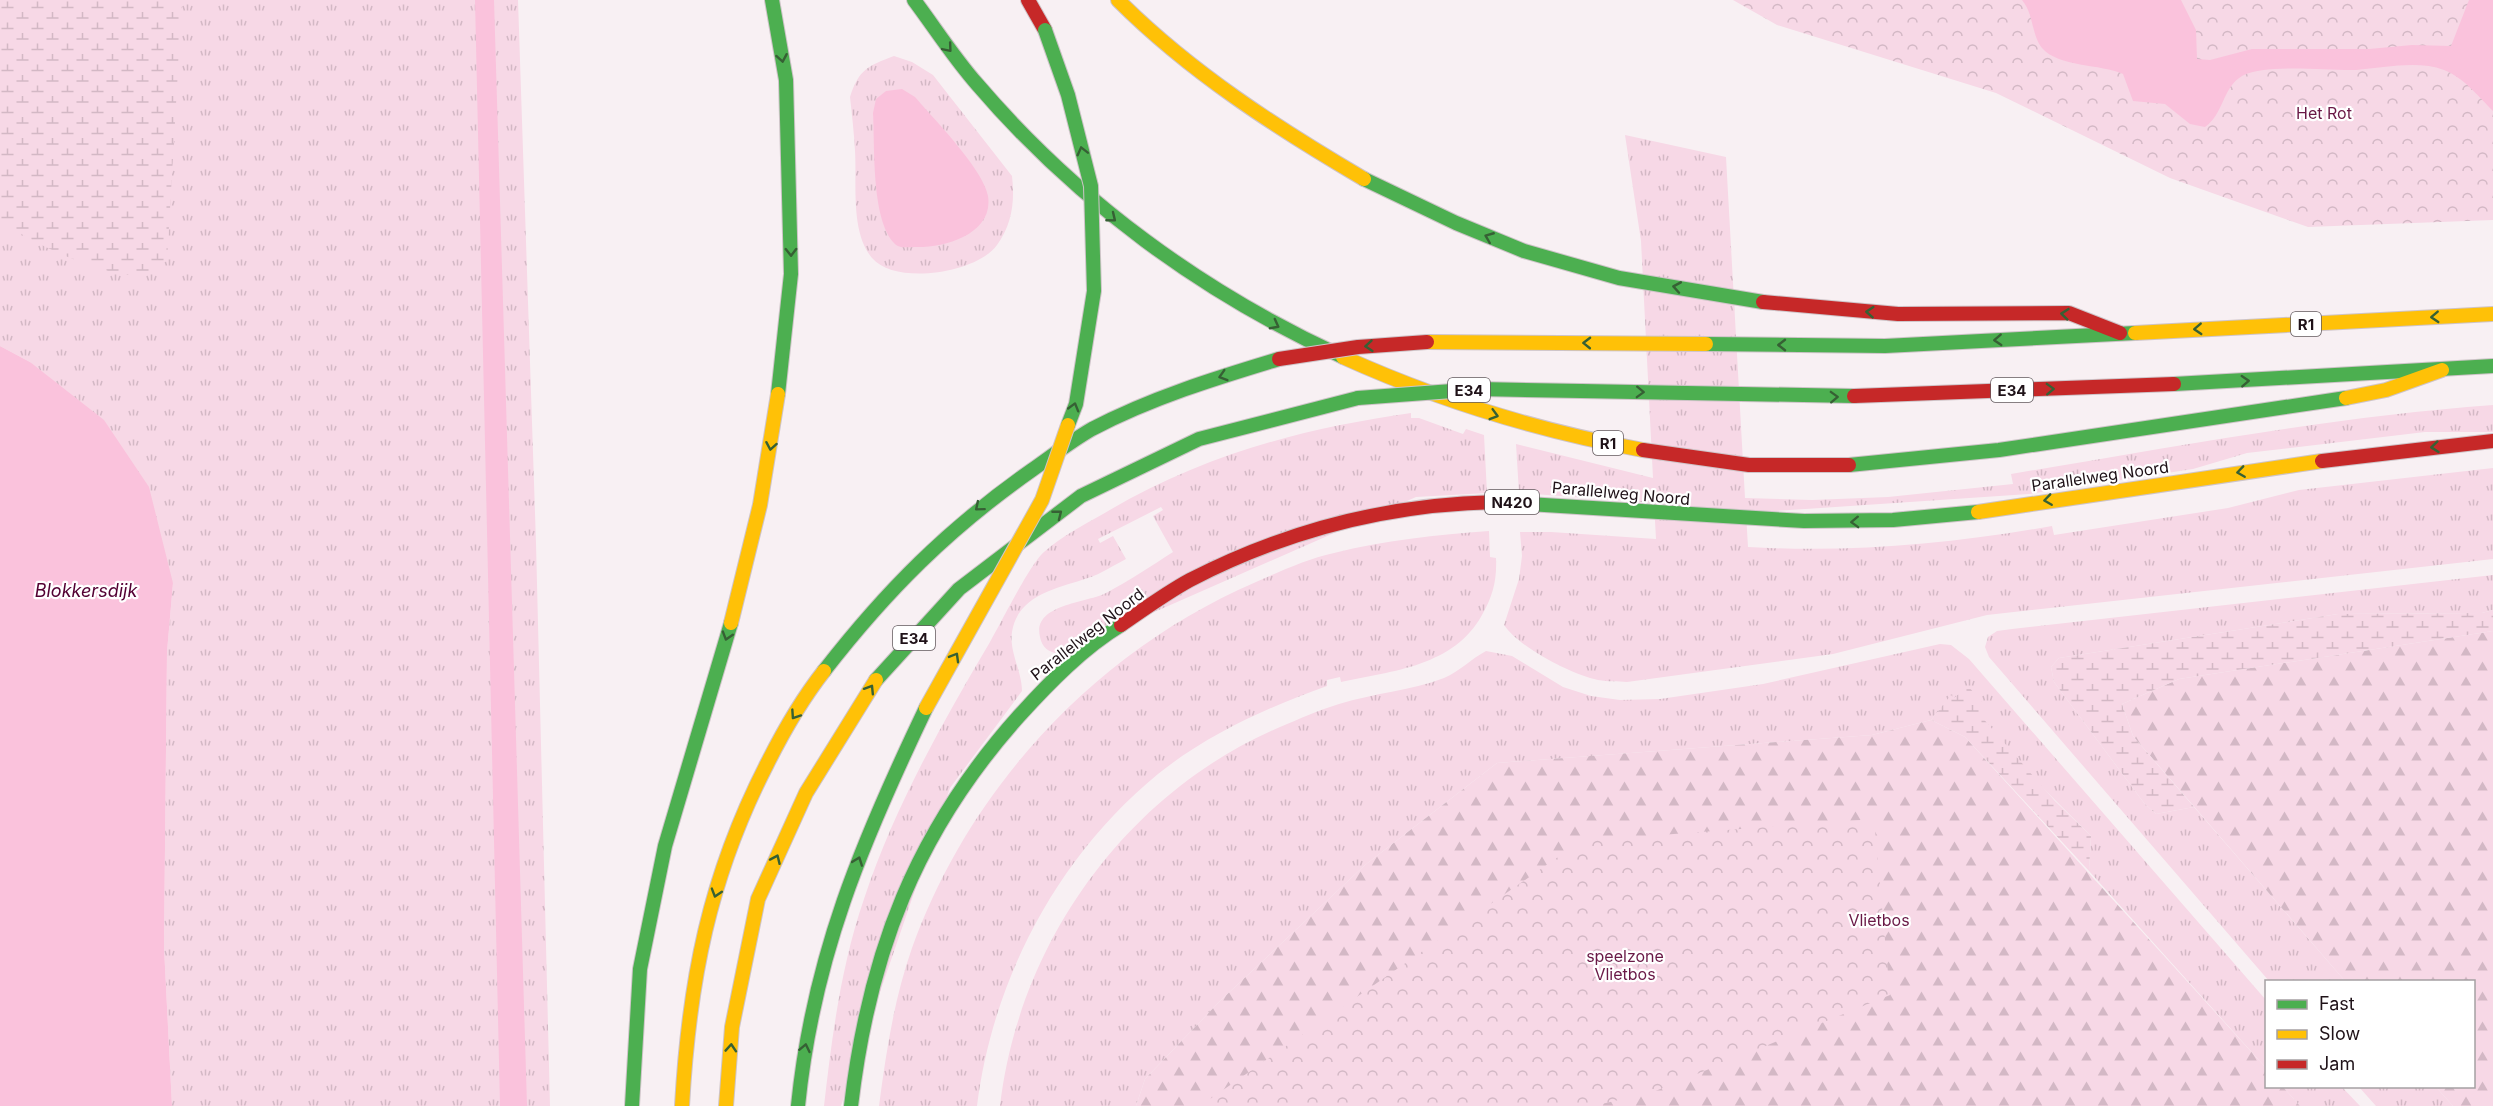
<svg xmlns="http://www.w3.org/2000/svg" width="2493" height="1106" font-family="Inter,sans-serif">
	<defs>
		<pattern id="grass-tufts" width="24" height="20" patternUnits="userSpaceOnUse" patternTransform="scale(1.5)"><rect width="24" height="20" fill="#f7d8e6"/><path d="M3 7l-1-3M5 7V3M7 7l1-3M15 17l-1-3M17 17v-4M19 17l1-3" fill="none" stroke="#d3b8c5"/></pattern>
		<pattern id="forest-firs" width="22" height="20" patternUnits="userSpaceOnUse" patternTransform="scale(1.5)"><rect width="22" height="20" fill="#f7d8e6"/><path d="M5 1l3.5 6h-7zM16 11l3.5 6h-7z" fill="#d3b8c5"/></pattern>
		<pattern id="wetland-marsh" width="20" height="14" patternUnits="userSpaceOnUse" patternTransform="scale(1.5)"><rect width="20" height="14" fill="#f7d8e6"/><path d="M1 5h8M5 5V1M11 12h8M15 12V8" fill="none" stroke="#d3b8c5"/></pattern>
		<pattern id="park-crowns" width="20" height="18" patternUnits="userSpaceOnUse" patternTransform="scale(1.5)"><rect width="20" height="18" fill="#f7d8e6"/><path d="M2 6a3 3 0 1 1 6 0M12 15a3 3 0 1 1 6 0" fill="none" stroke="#d3b8c5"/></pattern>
	</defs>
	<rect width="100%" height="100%" fill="#f8f0f3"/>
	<path fill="url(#grass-tufts)" d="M0,0H518L536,543L550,1106H172L164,947L167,652L173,583L30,362L0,346Z
		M894,56L912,62L933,75L1012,176C1015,202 1012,224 997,245C977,273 896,286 872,258C850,232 857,183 855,151C854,133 852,115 850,97C859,69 868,66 894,56Z
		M1625,135L1726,157L1745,498L1812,500L1888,497L2013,484L2011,474C2172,447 2331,417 2493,405V432H2425L2247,453L2193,469L2029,494L1746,513L1748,547C1850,553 1951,544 2052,526L2054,535L2228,508L2299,490L2493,468V559L1987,615L1833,654L1627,682C1618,681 1608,682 1598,680C1571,674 1520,648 1504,625L1519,579L1522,556L1520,532H1551L1656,539L1654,503L1519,493L1516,444L1653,478L1641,241Z
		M1411,413V418H1419L1463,434L1466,429L1484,435L1487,493L1416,497L1059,654C1049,652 1042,648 1040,637C1032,604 1087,603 1106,593C1129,581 1151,566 1173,552L1153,516L1163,510L1161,507L1098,539L1100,543L1113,536L1126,559C1114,565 1101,574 1088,578C1059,588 1018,594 1012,632C1009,652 1022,671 1022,691L950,788L841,1106H824C832,1036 841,966 864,899C894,808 941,725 990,642C1001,623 1030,564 1044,552C1061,537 1083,525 1103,514C1200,456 1299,429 1411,413Z
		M1489,531L1490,557L1496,558C1497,580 1493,596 1482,615C1454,666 1393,671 1341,682L1340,677L1327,680V686C1268,707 1208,734 1158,774C1058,856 993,978 977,1106H879C886,1053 894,999 912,948C970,786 1098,650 1256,582C1281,571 1307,559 1334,553C1384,540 1437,535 1489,531Z
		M2493,575V610L2482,613L2338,614L2059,658L2051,667L2054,682L2144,803L2156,814L2194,807L2345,981H2269L1989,657L1985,647L1988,637L1997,631L2012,629Z
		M1940,644L1951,645L1969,659L2266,1000V1068L2089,871L2091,836L1951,696L1931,720L1872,735L1497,763L1365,865L1221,1000L1145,1079L1136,1106H1000C1019,942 1127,792 1280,727C1299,719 1319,710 1339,704C1374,693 1410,691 1444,678C1460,671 1471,659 1486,651L1512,656L1563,687L1591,696L1620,700L1660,699L1763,684Z
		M2283,1087H2342L2360,1106H2300Z
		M2359,1087H2436L2453,1106H2376Z"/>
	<path fill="url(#forest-firs)" d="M2493,631V1106H2453L2436,1087L2474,1086V982L2345,981L2133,736L2122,704L2179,679Z
		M1931,720L1965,737L2266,1068V1086L2283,1087L2300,1106H1136L1145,1079L1221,1000L1365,865L1497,763L1872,735Z"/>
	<path fill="url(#wetland-marsh)" d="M0,0H182L167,261C159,265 147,274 138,275C105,278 25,240 0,220Z
		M2493,610V631L2179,679L2122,704L2133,736L2194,807L2156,814L2144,803L2054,682L2051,667L2059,658L2338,614L2482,613Z
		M1968,686L1987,708L1980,715L2055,801L2091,836L2089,871L1965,737L1931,720L1951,695L1954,698Z"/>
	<path fill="url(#park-crowns)" d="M1733,0H2493V220L2308,227L2170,178L1996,93L1777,25Z
		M1874,819L1890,995L1653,1092L1593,1106H1200L1581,841Z"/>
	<path fill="#fac2dc" d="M475,0H494L527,1106H500Z
		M2022,0H2181L2196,30L2197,59L2210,60L2252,49H2369L2412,45L2451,46L2469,0H2493V111C2479,97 2463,77 2444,70C2417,60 2384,68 2356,70C2328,71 2266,63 2242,76C2222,88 2224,114 2205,127L2190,124L2165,104L2133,101L2123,74C2101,64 2058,67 2042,48C2031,34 2034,14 2022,0Z
		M902,89L915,97C933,118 984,170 988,196C994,234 944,248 915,247C908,247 899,249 894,243C871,218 875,146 873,113L876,99L886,91Z
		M0,346L30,362L104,420L149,487L173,583L167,652L164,947L172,1106H0Z"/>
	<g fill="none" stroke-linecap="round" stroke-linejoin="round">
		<defs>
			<path id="fast" d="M772,0L786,80L791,274L778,394
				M914,0C935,28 954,58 977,84C1077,201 1203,293 1343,357
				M1364,179L1456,223L1524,251L1619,278L1763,302
				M1706,344L1885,346L2135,333
				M2174,384L2493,366
				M1581,391L1854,396
				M1849,465L1999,450L2346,398
				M1497,502L1804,521L1893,520L1978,512
				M824,671C887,590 948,529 1032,470C1052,456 1071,441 1092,429C1151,398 1216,378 1279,359
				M876,680L959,589L1081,496L1199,439L1358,398
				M632,1106L640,969L665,846L731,623
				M798,1106C813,957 862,842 926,708
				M851,1106C869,953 916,831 1019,716C1049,683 1083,648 1121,625"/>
			<path id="slow" d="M1118,0C1190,72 1277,128 1364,179
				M2135,333L2493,314
				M1427,342L1706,344
				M1343,357C1438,400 1539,431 1643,450
				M2346,398L2386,390L2442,370
				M1978,512L2322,461
				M731,623L760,505L778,394
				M682,1106C689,981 709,877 767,764C783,732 802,699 824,671
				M726,1106L732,1027L758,899L806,793L876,680"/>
			<path id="jam" d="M1028,0L1045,30
				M1763,302L1898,314L2069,313L2120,333
				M1854,396L2174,384
				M1643,450L1749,465H1849
				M2322,461L2493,441
				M1121,625C1143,610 1166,593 1190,580C1285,531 1390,504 1497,502"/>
		</defs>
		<use href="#fast" stroke="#cec4c8" stroke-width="16"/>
		<use href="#slow" stroke="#cec4c8" stroke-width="16"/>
		<use href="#jam" stroke="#cec4c8" stroke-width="16"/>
		<use href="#fast" stroke="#4caf50" stroke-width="14"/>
		<use href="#slow" stroke="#ffc107" stroke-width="14"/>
		<use href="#jam" stroke="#c62828" stroke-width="14"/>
		<defs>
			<path id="fast-bridge" d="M1045,30L1068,95L1091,186L1094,291L1076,404L1068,425
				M1358,398L1479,389L1581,391"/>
			<path id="slow-bridge" d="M926,708L1042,500L1068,425"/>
			<path id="jam-bridge" d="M1279,359L1358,347L1427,342"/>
		</defs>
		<use href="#fast-bridge" stroke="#cec4c8" stroke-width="16" stroke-linecap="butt"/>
		<use href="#slow-bridge" stroke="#cec4c8" stroke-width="16" stroke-linecap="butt"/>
		<use href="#jam-bridge" stroke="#cec4c8" stroke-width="16" stroke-linecap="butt"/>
		<use href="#fast-bridge" stroke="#4caf50" stroke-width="14"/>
		<use href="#slow-bridge" stroke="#ffc107" stroke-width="14"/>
		<use href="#jam-bridge" stroke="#c62828" stroke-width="14"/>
	</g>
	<defs><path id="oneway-chevron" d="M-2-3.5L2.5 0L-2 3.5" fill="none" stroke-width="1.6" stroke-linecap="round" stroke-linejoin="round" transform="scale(1.5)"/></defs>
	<g stroke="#366034">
		<use href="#oneway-chevron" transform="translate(948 48) rotate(50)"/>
		<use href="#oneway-chevron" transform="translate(782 58) rotate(80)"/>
		<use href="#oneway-chevron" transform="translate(1082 151) rotate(-104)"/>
		<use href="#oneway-chevron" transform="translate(1112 218) rotate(39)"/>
		<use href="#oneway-chevron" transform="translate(1489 237) rotate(-158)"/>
		<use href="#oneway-chevron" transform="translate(791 252) rotate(89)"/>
		<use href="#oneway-chevron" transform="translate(1677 287) rotate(-170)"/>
		<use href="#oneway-chevron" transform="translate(1870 312) rotate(-176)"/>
		<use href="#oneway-chevron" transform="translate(2065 314) rotate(-174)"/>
		<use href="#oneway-chevron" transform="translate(2435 317) rotate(177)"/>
		<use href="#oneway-chevron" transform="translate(1275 325) rotate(28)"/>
		<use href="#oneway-chevron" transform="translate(2198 329) rotate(177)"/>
		<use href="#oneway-chevron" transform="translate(1998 340) rotate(177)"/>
		<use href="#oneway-chevron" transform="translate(1587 343) rotate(-179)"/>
		<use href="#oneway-chevron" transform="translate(1782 345) rotate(-180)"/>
		<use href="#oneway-chevron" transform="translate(1369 346) rotate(175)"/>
		<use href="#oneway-chevron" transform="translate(1223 376) rotate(163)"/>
		<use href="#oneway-chevron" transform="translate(2245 381) rotate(-3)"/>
		<use href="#oneway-chevron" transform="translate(2050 389) rotate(-2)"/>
		<use href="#oneway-chevron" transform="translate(1640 392) rotate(2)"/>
		<use href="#oneway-chevron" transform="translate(1834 397) rotate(-2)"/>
		<use href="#oneway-chevron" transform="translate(1074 407) rotate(-74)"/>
		<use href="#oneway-chevron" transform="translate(1494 415) rotate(16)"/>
		<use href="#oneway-chevron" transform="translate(771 446) rotate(100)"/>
		<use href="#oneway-chevron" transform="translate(2435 447) rotate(174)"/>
		<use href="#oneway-chevron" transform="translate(2241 472) rotate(172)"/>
		<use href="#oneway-chevron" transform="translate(2048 500) rotate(172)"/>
		<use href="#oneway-chevron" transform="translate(979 507) rotate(140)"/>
		<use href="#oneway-chevron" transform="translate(1058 514) rotate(-38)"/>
		<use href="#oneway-chevron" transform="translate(1855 522) rotate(178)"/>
		<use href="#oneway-chevron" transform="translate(727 636) rotate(107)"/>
		<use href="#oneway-chevron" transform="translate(955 657) rotate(-60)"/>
		<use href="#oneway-chevron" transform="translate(870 689) rotate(-58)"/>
		<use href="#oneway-chevron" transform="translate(795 715) rotate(124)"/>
		<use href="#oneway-chevron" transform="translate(776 859) rotate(-66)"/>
		<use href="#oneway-chevron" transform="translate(858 861) rotate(-70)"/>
		<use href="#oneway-chevron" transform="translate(716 893) rotate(107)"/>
		<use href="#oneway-chevron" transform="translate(731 1048) rotate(-86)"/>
		<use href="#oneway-chevron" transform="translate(805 1048) rotate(-78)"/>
	</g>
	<g text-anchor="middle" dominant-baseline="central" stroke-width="4.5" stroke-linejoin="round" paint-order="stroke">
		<g fill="#fff" stroke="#62595d" stroke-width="1.5">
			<rect x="2291" y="312" width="30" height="24" rx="4.5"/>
			<rect x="1448" y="378" width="42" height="24" rx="4.5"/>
			<rect x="1991" y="378" width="42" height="24" rx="4.5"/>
			<rect x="1593" y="431" width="30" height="24" rx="4.5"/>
			<rect x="1485" y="490" width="54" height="24" rx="4.5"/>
			<rect x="893" y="626" width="42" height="24" rx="4.5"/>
		</g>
		<g font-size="15" font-weight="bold" fill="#1f1218">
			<text x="2306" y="324">R1</text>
			<text x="1469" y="390">E34</text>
			<text x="2012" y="390">E34</text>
			<text x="1608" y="443">R1</text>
			<text x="1512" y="502">N420</text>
			<text x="914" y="638">E34</text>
		</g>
		<g font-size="16" fill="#691846" stroke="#fff">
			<text x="2324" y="113">Het Rot</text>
			<text x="1879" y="920">Vlietbos</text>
			<text x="1625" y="956">speelzone<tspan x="1625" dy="18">Vlietbos</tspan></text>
		</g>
		<g font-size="16" fill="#1f1218" stroke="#fff">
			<text transform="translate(2100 476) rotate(-8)">Parallelweg Noord</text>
			<text transform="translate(1621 493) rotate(5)">Parallelweg Noord</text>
			<text transform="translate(1087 634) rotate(-38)">Parallelweg Noord</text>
		</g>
		<g font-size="18" font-style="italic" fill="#530033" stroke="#fff">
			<text x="86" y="590">Blokkersdijk</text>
		</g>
	</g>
	<rect x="2265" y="980" width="210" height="108" fill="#ffffff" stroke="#a5a0a3" stroke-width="1.5"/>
	<rect x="2277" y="1000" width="30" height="9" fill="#4caf50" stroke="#a5a0a3" stroke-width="1.5"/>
	<text x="2319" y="1010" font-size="18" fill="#1f1218">Fast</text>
	<rect x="2277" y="1030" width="30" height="9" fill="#ffc107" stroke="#a5a0a3" stroke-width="1.5"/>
	<text x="2319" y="1040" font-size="18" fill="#1f1218">Slow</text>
	<rect x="2277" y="1060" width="30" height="9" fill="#c62828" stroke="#a5a0a3" stroke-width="1.5"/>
	<text x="2319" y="1070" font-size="18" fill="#1f1218">Jam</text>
</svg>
